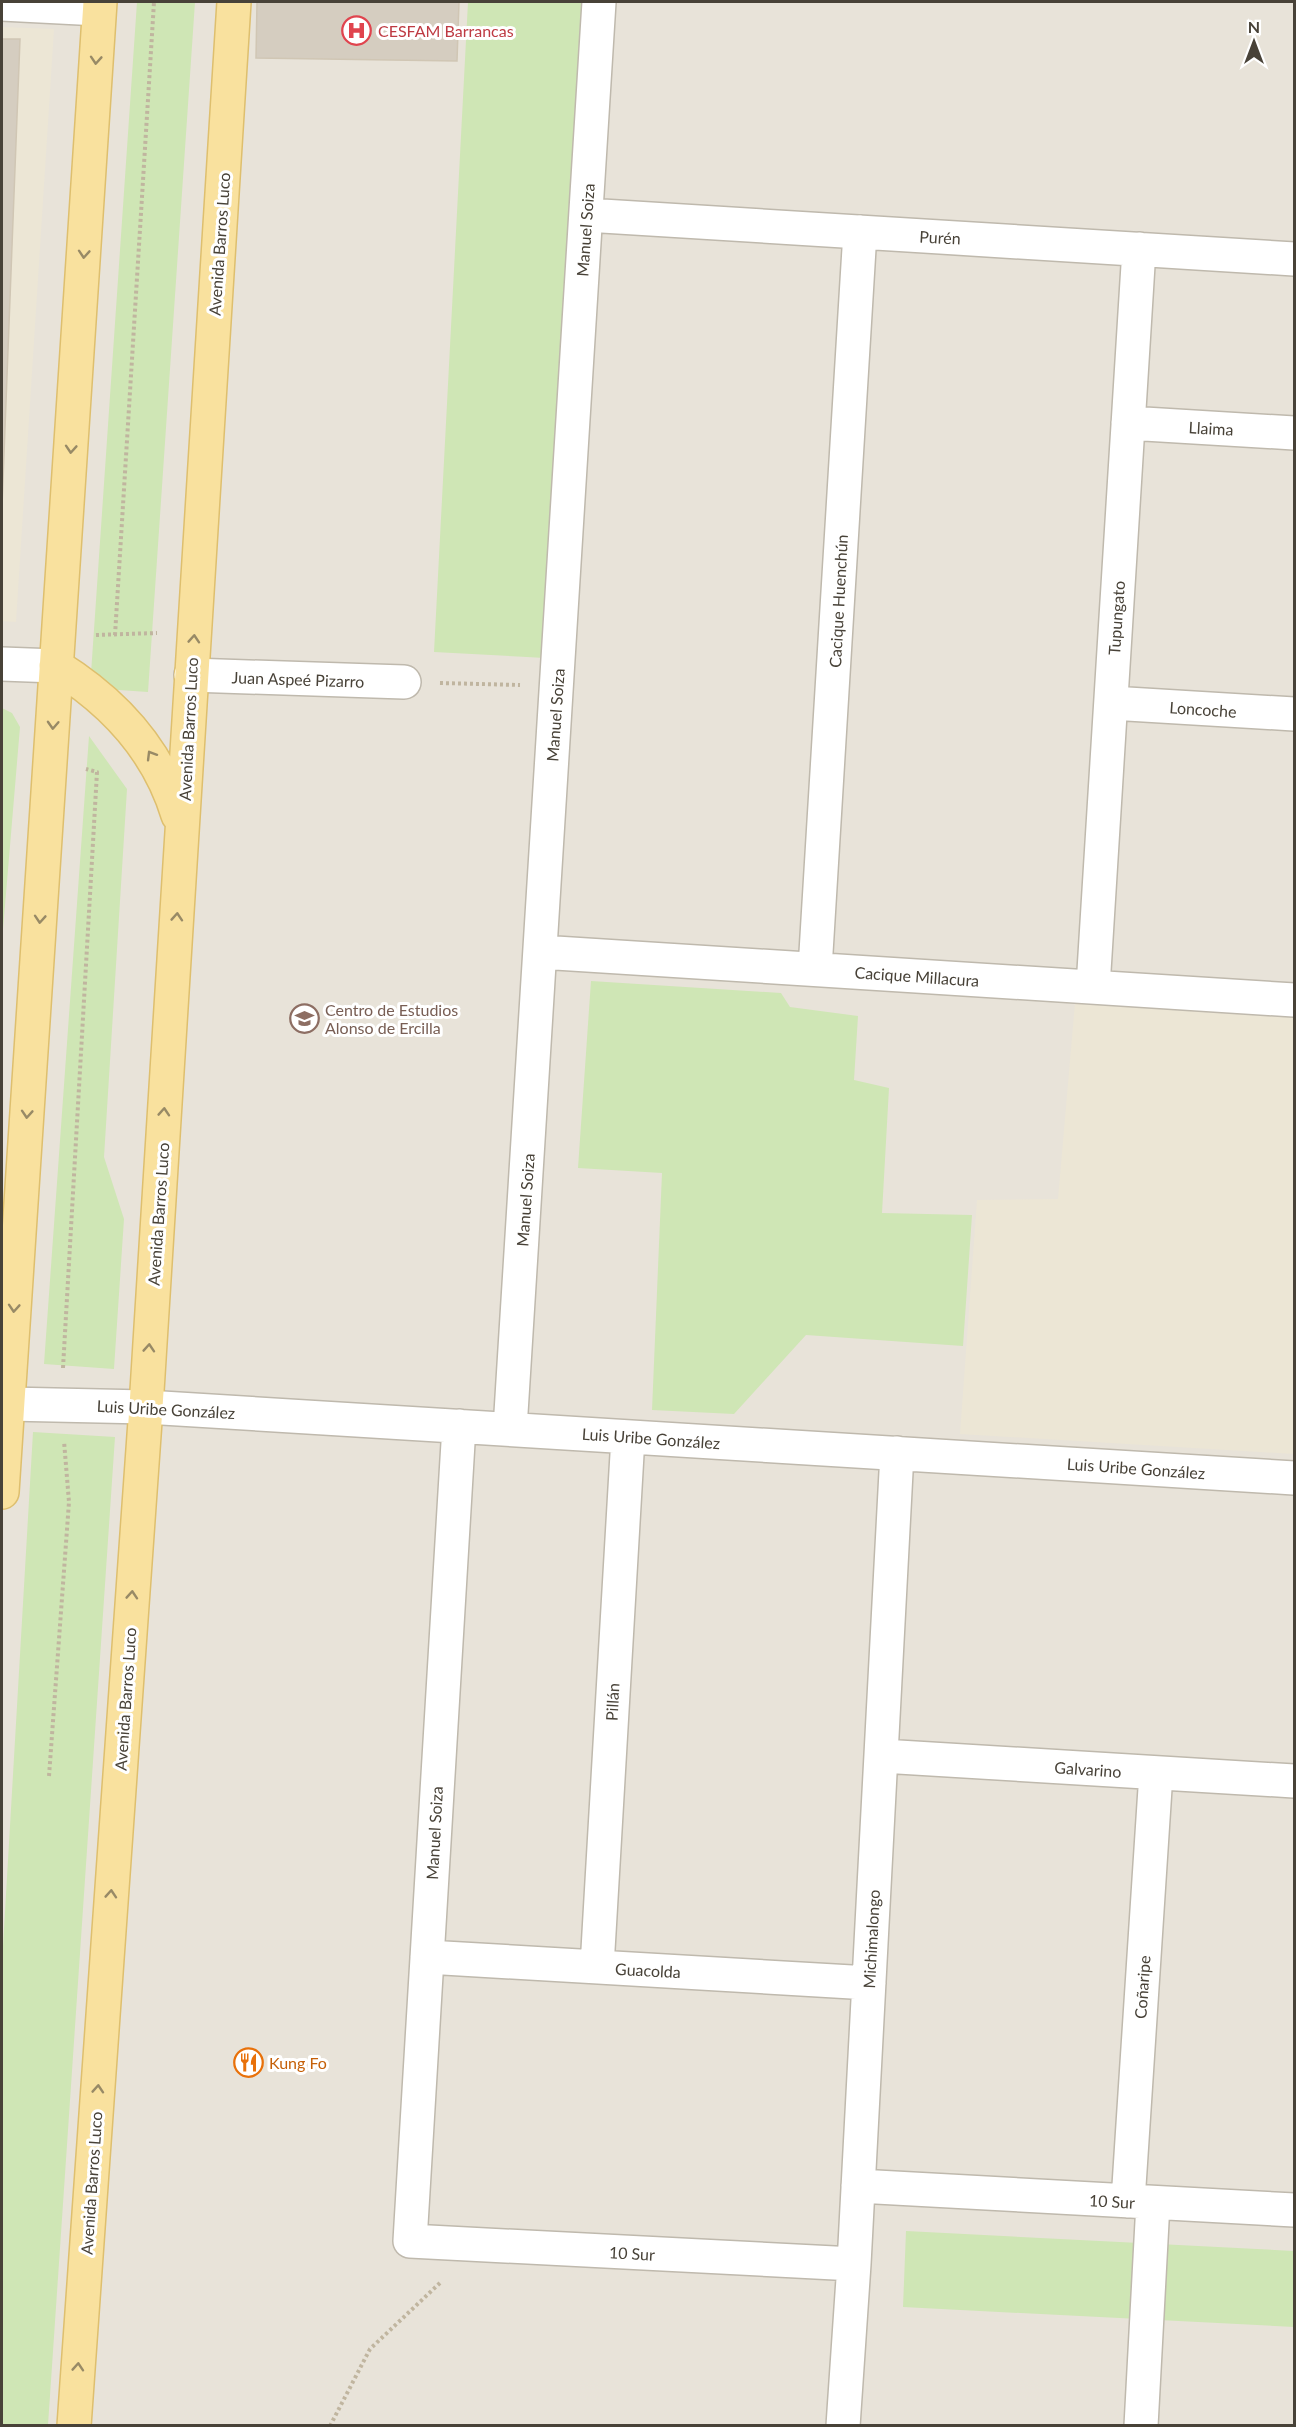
<svg xmlns="http://www.w3.org/2000/svg" width="1296" height="2427" font-family="Lato,sans-serif">
	<rect width="100%" height="100%" fill="#f4f1ea"/>
	<path fill="#e8e3d9" d="M2,2H1294V2425H2Z"/>
	<path fill="#ece6d5" d="M2,27L54,29L16,622L2,621Z
		M1075,1003L1294,1016V1454L960,1434L977,1200L1058,1199Z"/>
	<path fill="#cfe6b5" d="M137,2H195L148,692L90,688Z
		M468,2H582L545,658L434,652Z
		M2,708L12,713L20,727L2,941Z
		M89,736L127,789L104,1157L124,1219L114,1369L44,1364Z
		M591,981L781,993L790,1007L858,1016L854,1080L889,1088L882,1213L972,1215L963,1346L806,1335L734,1414L652,1410L662,1173L578,1168Z
		M33,1432L115,1437L48,2425L2,2426V1963Z
		M906,2231L1294,2251V2327L903,2307Z"/>
	<path fill="#d5cdc0" stroke="#d0c6b4" stroke-width="1.5" d="M257,2H459L457,61L256,58Z
		M2,39H20L2,506Z"/>
	<g fill="none" stroke-linecap="round" stroke-linejoin="round">
		<defs>
			<path id="minor" d="M2,4L99,9
				M586,215L1294,259
				M1128,423L1294,433
				M2,664L56,666
				M191,675L404,682
				M1111,703L1294,714
				M540,952L1294,1000
				M815,969L860,232
				M1093,987L1139,249
				M8,1404L146,1407L1294,1478
				M459,1426L410,2241L854,2264
				M510,1429L599,2
				M882,1756L1294,1781
				M427,1957L869,1983
				M597,1967L628,1437
				M858,2186L1294,2210
				M1128,2201L1156,1773
				M843,2426L854,2264L897,1453
				M1141,2426L1153,2203"/>
			<path id="primary" d="M56,666C114,702 158,749 178,815
				M2,1492L100,2
				M74,2426L146,1407L234,2"/>
		</defs>
		<use href="#minor" stroke="#bfb9ad" stroke-width="36"/>
		<use href="#primary" stroke="#debf6e" stroke-width="36"/>
		<path stroke="#c0b59f" stroke-width="4" stroke-dasharray="3 3" stroke-linecap="butt" d="M96,635L157,633
			M115,635L154,2
			M440,683L520,685
			M63,1368L97,772L86,769
			M49,1776L69,1502L64,1441
			M330,2426L370,2349L442,2281"/>
		<use href="#minor" stroke="#fff" stroke-width="33"/>
		<use href="#primary" stroke="#f9e19e" stroke-width="33"/>
	</g>
	<defs><path id="oneway-chevron" d="M-2-3.5L2.5 0L-2 3.5" fill="none" stroke-width="1.6" stroke-linecap="round" stroke-linejoin="round" transform="scale(1.5)"/></defs>
	<g stroke="#988a66">
		<use href="#oneway-chevron" transform="translate(96 60) rotate(94)"/>
		<use href="#oneway-chevron" transform="translate(84 254) rotate(94)"/>
		<use href="#oneway-chevron" transform="translate(71 449) rotate(94)"/>
		<use href="#oneway-chevron" transform="translate(194 639) rotate(-86)"/>
		<use href="#oneway-chevron" transform="translate(53 725) rotate(93)"/>
		<use href="#oneway-chevron" transform="translate(151 755) rotate(-121)"/>
		<use href="#oneway-chevron" transform="translate(177 917) rotate(-86)"/>
		<use href="#oneway-chevron" transform="translate(40 919) rotate(94)"/>
		<use href="#oneway-chevron" transform="translate(164 1112) rotate(-86)"/>
		<use href="#oneway-chevron" transform="translate(27 1114) rotate(94)"/>
		<use href="#oneway-chevron" transform="translate(14 1308) rotate(94)"/>
		<use href="#oneway-chevron" transform="translate(149 1348) rotate(-86)"/>
		<use href="#oneway-chevron" transform="translate(132 1595) rotate(-86)"/>
		<use href="#oneway-chevron" transform="translate(111 1894) rotate(-86)"/>
		<use href="#oneway-chevron" transform="translate(98 2089) rotate(-86)"/>
		<use href="#oneway-chevron" transform="translate(78 2367) rotate(-86)"/>
	</g>
	<defs>
		<symbol id="hospital-ring" viewBox="-11 -11 22 22"><circle r="9.5" fill="#fff" stroke="#e0444e" stroke-width="1.5"/><path d="M-5-5h3v3.5h4V-5h3V5h-3V1.5h-4V5h-3Z" fill="#e0444e"/></symbol>
		<symbol id="school-ring" viewBox="-11 -11 22 22"><circle r="9.5" fill="#fff" stroke="#8d6e63" stroke-width="1.5"/><path d="M0-5L7-2L0 1L-7-2ZM-4 1L0 2.5L4 1V4Q0 6-4 4Z" fill="#8d6e63"/></symbol>
		<symbol id="restaurant-ring" viewBox="-11 -11 22 22"><circle r="9.5" fill="#fff" stroke="#e8710a" stroke-width="1.5"/><path d="M-5-6h1v4h1v-4h1v4h1v-4h1v5L-1.5 .5V6h-2V.5L-5-1ZM5-6V6H3V1.5H1.5Q1.5-4 5-6Z" fill="#e8710a"/></symbol>
	</defs>
	<g fill-rule="evenodd">
		<use href="#hospital-ring" x="340" y="14" width="33" height="33"/>
		<use href="#school-ring" x="288" y="1002" width="33" height="33"/>
		<use href="#restaurant-ring" x="232" y="2046" width="33" height="33"/>
	</g>
	<g text-anchor="middle" dominant-baseline="central" stroke-width="6" stroke-linejoin="round" paint-order="stroke">
		<g font-size="16" fill="#be3a42" stroke="#fff" text-anchor="start">
			<text x="378" y="30">CESFAM Barrancas</text>
		</g>
		<g font-size="16" fill="#484238" stroke="#fff">
			<text transform="translate(585 230) rotate(-86)">Manuel Soiza</text>
			<text transform="translate(940 237) rotate(3)">Purén</text>
			<text transform="translate(219 244) rotate(-86)">Avenida Barros Luco</text>
			<text transform="translate(1211 428) rotate(3)">Llaima</text>
			<text transform="translate(838 601) rotate(-87)">Cacique Huenchún</text>
			<text transform="translate(1116 618) rotate(-86)">Tupungato</text>
			<text transform="translate(298 679) rotate(2)">Juan Aspeé Pizarro</text>
			<text transform="translate(1203 709) rotate(4)">Loncoche</text>
			<text transform="translate(555 715) rotate(-86)">Manuel Soiza</text>
			<text transform="translate(188 729) rotate(-87)">Avenida Barros Luco</text>
			<text transform="translate(917 976) rotate(4)">Cacique Millacura</text>
			<text transform="translate(525 1200) rotate(-86)">Manuel Soiza</text>
			<text transform="translate(158 1214) rotate(-86)">Avenida Barros Luco</text>
			<text transform="translate(166 1409) rotate(3)">Luis Uribe González</text>
			<text transform="translate(651 1438) rotate(4)">Luis Uribe González</text>
			<text transform="translate(1136 1468) rotate(4)">Luis Uribe González</text>
			<text transform="translate(125 1699) rotate(-86)">Avenida Barros Luco</text>
			<text transform="translate(612 1702) rotate(-87)">Pillán</text>
			<text transform="translate(1088 1769) rotate(4)">Galvarino</text>
			<text transform="translate(434 1833) rotate(-87)">Manuel Soiza</text>
			<text transform="translate(871 1939) rotate(-87)">Michimalongo</text>
			<text transform="translate(648 1970) rotate(3)">Guacolda</text>
			<text transform="translate(1142 1987) rotate(-86)">Coñaripe</text>
			<text transform="translate(91 2183) rotate(-86)">Avenida Barros Luco</text>
			<text transform="translate(1112 2201) rotate(3)">10 Sur</text>
			<text transform="translate(632 2253) rotate(3)">10 Sur</text>
		</g>
		<g font-size="16" fill="#785e54" stroke="#fff" text-anchor="start">
			<text x="325" y="1009">Centro de Estudios<tspan x="325" dy="18">Alonso de Ercilla</tspan></text>
		</g>
		<g font-size="16" fill="#c56008" stroke="#fff" text-anchor="start">
			<text x="269" y="2062">Kung Fo</text>
		</g>
	</g>
	<rect width="1296" height="2427" fill="none" stroke="#484238" stroke-width="6"/>
	<g transform="translate(1254 42)" stroke="#ffffff" stroke-width="4.5" paint-order="stroke">
	<path d="M0-4.5L10 22L0 15L-10 22Z" fill="#484238"/>
	<text y="-9" font-size="16" font-weight="bold" text-anchor="middle" fill="#484238">N</text>
	</g>
</svg>
